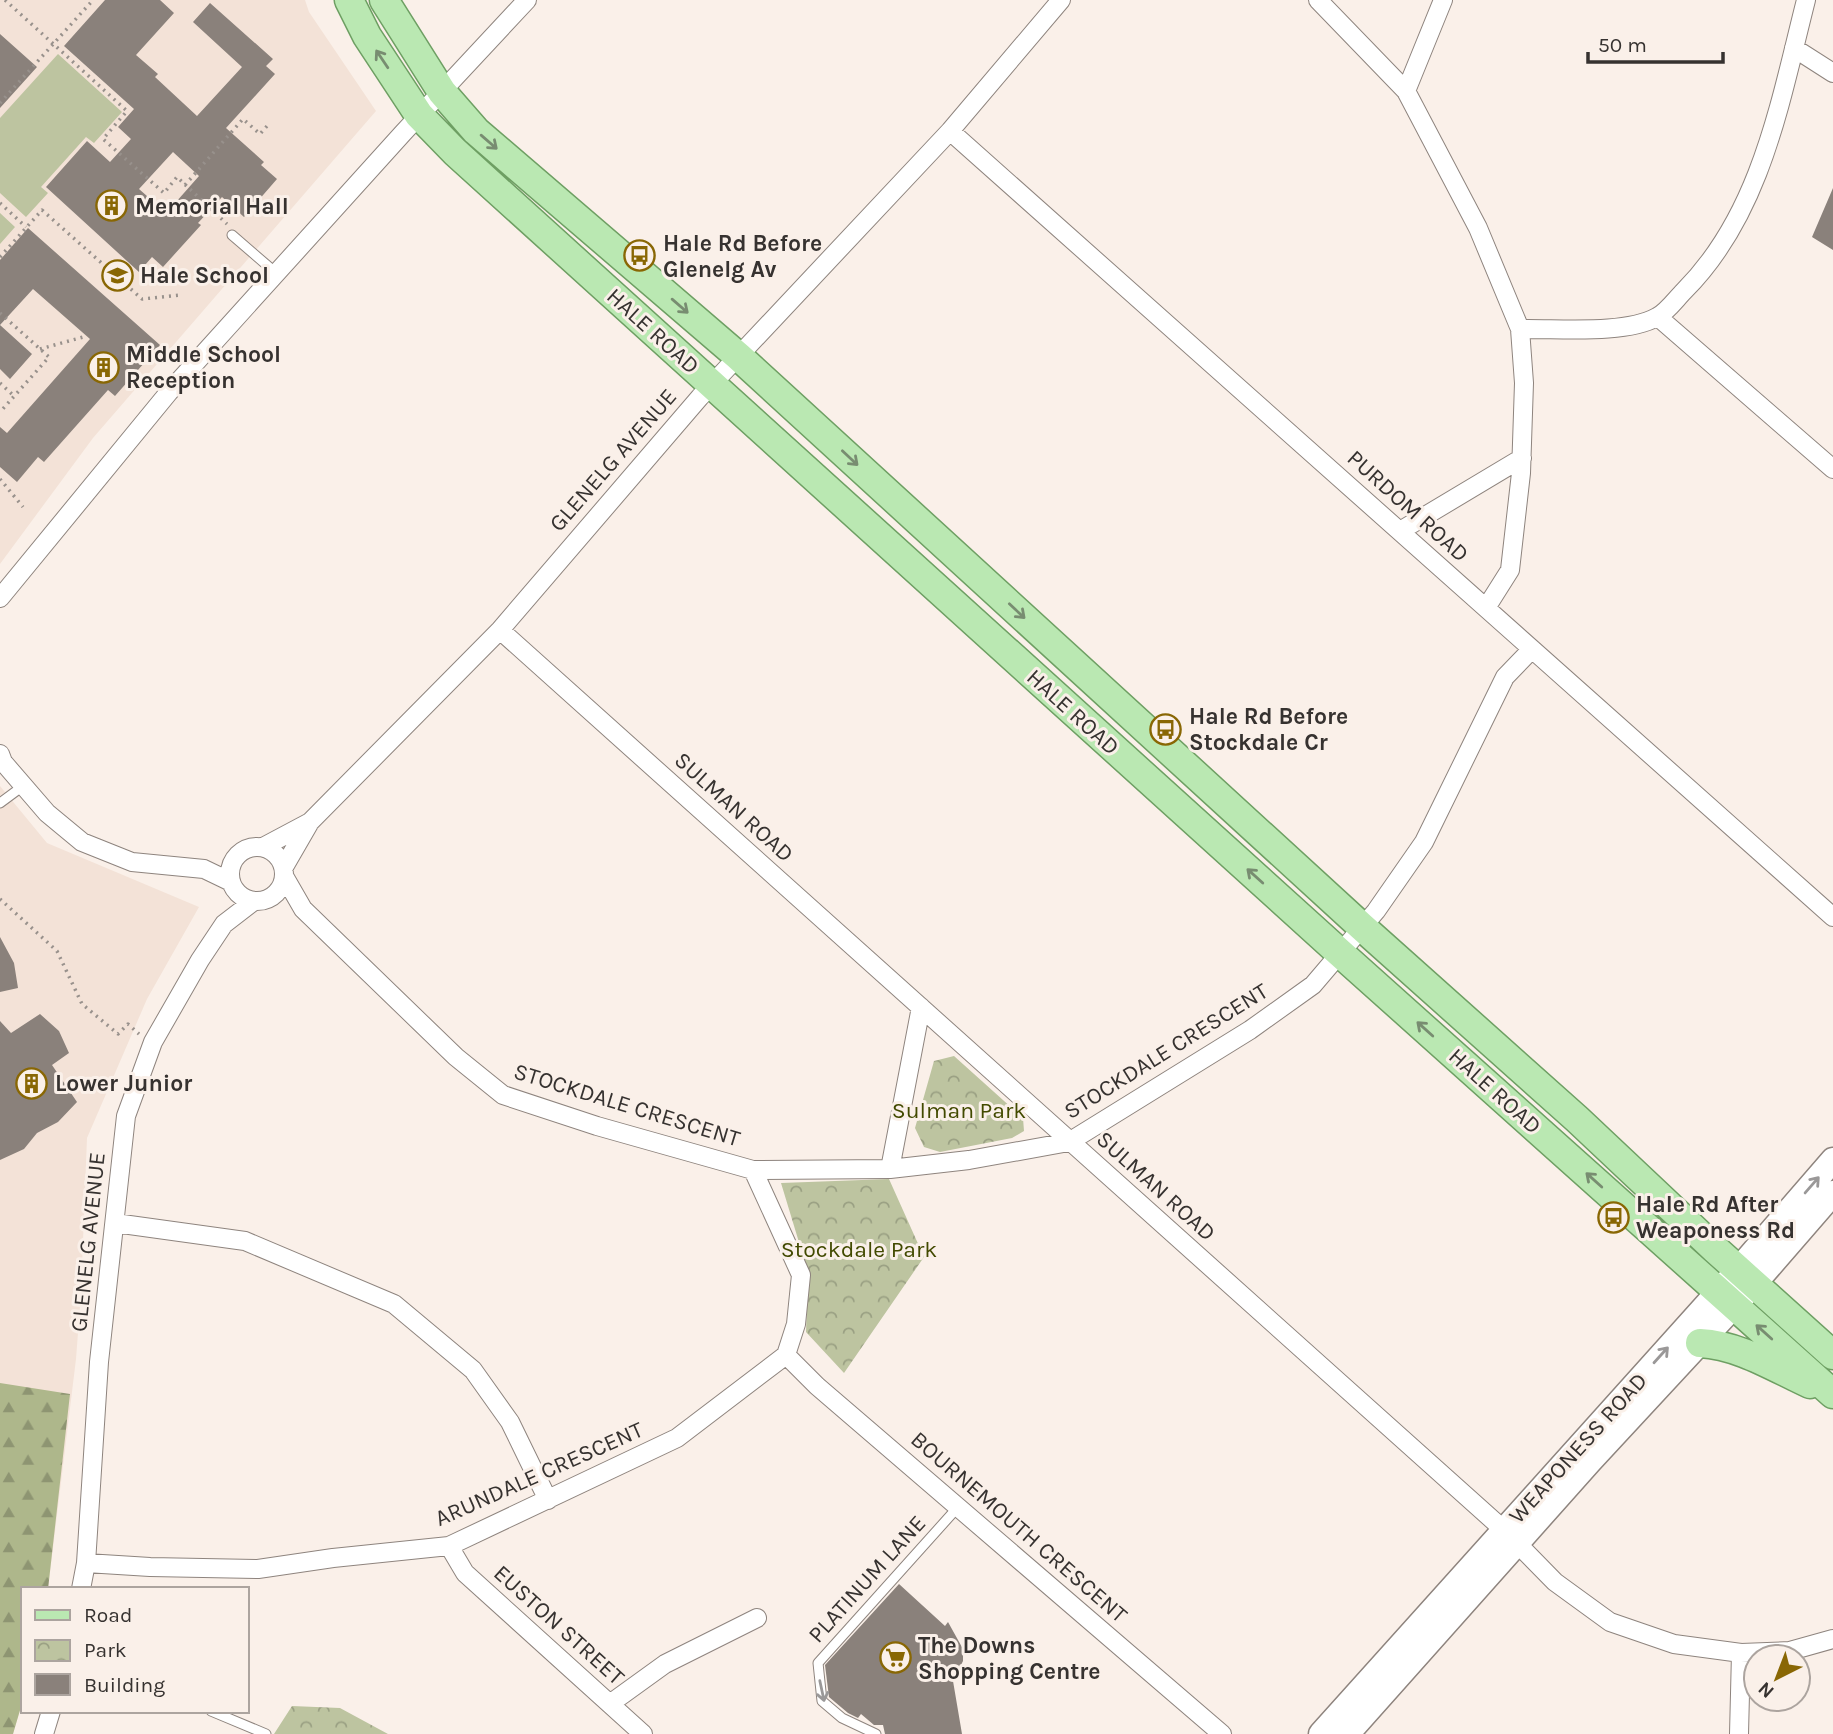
<svg xmlns="http://www.w3.org/2000/svg" width="1833" height="1734" font-family="Karla,sans-serif">
	<defs>
		<pattern id="forest-firs" width="22" height="20" patternUnits="userSpaceOnUse" patternTransform="scale(1.75)"><rect width="22" height="20" fill="#aeb78b"/><path d="M5 1l3.5 6h-7zM16 11l3.5 6h-7z" fill="#8e9572"/></pattern>
		<pattern id="park-crowns" width="20" height="18" patternUnits="userSpaceOnUse" patternTransform="scale(1.75)"><rect width="20" height="18" fill="#bdc4a0"/><path d="M2 6a3 3 0 1 1 6 0M12 15a3 3 0 1 1 6 0" fill="none" stroke="#9aa083"/></pattern>
	</defs>
	<rect width="100%" height="100%" fill="#faf0e9"/>
	<path fill="#f3e2d7" d="M0,0H305L309,12L376,111L93,438L0,564Z
		M0,786L47,843L199,907L147,999L87,1138L81,1293L76,1359L48,1589H23V1700L13,1734H0Z"/>
	<path fill="#bdc4a0" d="M58,54L122,112L94,143L86,137L41,187L48,193L26,217L0,193V118Z
		M0,213L15,227L0,244Z"/>
	<path fill="url(#forest-firs)" d="M0,1383L70,1394L48,1589H23V1700L13,1734H0Z"/>
	<path fill="url(#park-crowns)" d="M954,1056L1023,1118L1024,1131L1012,1138L940,1152L924,1147L915,1128L934,1061Z
		M889,1179L924,1257L844,1373L806,1332L808,1272L781,1183Z
		M292,1706L340,1708L388,1734H274Z"/>
	<path fill="#8a817b" fill-rule="evenodd" d="M105,0H160L174,13L136,55L158,74L155,77L197,116L242,67L193,22L210,3L273,59L266,66L275,74L226,128L264,162L261,165L277,179L244,217L222,197L198,223L201,225L163,267L152,257L139,272L46,187L87,141L110,162L131,139L118,127L134,109L64,46ZM173,152L199,176L176,202L174,200L164,211L139,189Z
		M0,34L37,67L0,108Z
		M1833,188V250L1812,237Z
		M28,228L160,345L115,396L108,390L44,462L38,457L17,482L0,467V427L7,433L90,339L33,289L0,325L32,354L10,379L0,369V260Z
		M0,937L14,963L18,988L0,992Z
		M40,1014L59,1031L69,1053L52,1065L77,1102L58,1122L37,1133L24,1149L0,1160V1021L11,1033Z
		M899,1584L945,1626L948,1622L963,1649V1661L953,1681L962,1734H885L883,1725H874L861,1714L858,1718L848,1713L829,1697L825,1665Z"/>
	<g fill="none" stroke-linecap="round" stroke-linejoin="round">
		<defs>
			<path id="lane" d="M232,235L276,273
				M0,803L23,786
				M211,1711L266,1734
				M876,1734L842,1718L822,1701L818,1663L958,1507"/>
			<path id="street" d="M1318,0L1406,91L1478,228L1520,329L1524,383L1521,473L1510,570L1486,608
				M1794,48L1833,73
				M1406,91L1443,0
				M950,131L1833,917
				M1658,317L1833,469
				M1520,329C1558,328 1624,335 1657,317C1667,312 1676,299 1684,291C1761,214 1780,102 1806,0
				M1400,531L1522,458
				M0,598L169,392L403,133L527,0
				M500,630L1505,1531L1555,1582L1610,1622L1674,1644L1741,1653L1790,1651L1833,1639
				M0,754L3,762L47,813L82,842L132,862L204,869L231,882
				M230 874a27 27 0 1 1 54 0a27 27 0 1 1-54 0Z
				M263,847L310,822
				M284,867L310,822L500,630L700,397L950,131L1061,0
				M284,876L303,909L456,1057L503,1095L597,1126L753,1170L890,1169L969,1160L1069,1142L1250,1030L1313,985L1376,911L1424,842L1505,677L1532,649
				M890,1169L921,1007
				M115,1223L245,1241L394,1304L473,1370L510,1422L548,1500
				M786,1355L817,1386L1222,1734
				M449,1546L465,1573L643,1734
				M86,1563L150,1567L258,1569L333,1558L449,1546L677,1438L786,1355L796,1324L801,1275L753,1170
				M81,1589L86,1563L99,1362L126,1116L153,1042L200,960L224,924L254,901
				M611,1703L665,1664L757,1618
				M44,1734L51,1711
				M1739,1734L1741,1653"/>
			<path id="secondary" d="M1321,1734L1738,1270L1833,1160
				M1347,1734L1590,1461L1754,1284L1833,1193"/>
			<path id="primary" d="M349,0L367,36L419,115L455,152L1340,953L1833,1394
				M384,0L442,92L476,131L738,356L1362,927L1577,1119L1715,1249L1833,1355
				M1700,1343C1739,1345 1775,1368 1810,1384"/>
		</defs>
		<use href="#lane" stroke="#8e847e" stroke-width="11"/>
		<use href="#street" stroke="#8e847e" stroke-width="20"/>
		<use href="#secondary" stroke="#8e847e" stroke-width="27"/>
		<use href="#primary" stroke="#6e9f63" stroke-width="31"/>
		<path stroke="#98918c" stroke-width="3.5" stroke-dasharray="2 5" stroke-linecap="butt" d="M5,0L127,111L103,139L164,193L177,177L227,224
			M0,103L93,0
			M185,185L243,119L260,134L268,125
			M0,203L26,227
			M0,257L42,210L142,299L181,295
			M0,313L49,357L1,411
			M40,349L87,336
			M0,383L14,396
			M0,479L23,507
			M0,899L57,951L82,1004L118,1034L128,1024L139,1034"/>
		<use href="#lane" stroke="#fff" stroke-width="9"/>
		<use href="#street" stroke="#fff" stroke-width="18"/>
		<use href="#secondary" stroke="#fff" stroke-width="24"/>
		<use href="#primary" stroke="#bae8b2" stroke-width="28"/>
	</g>
	<defs><path id="oneway-shaft" d="M-6 0H5M1.5-3L5.5 0L1.5 3" fill="none" stroke-width="1.6" stroke-linecap="round" stroke-linejoin="round" transform="scale(1.75)"/></defs>
	<g stroke="#788d71">
		<use href="#oneway-shaft" transform="translate(382 59) rotate(-124)"/>
		<use href="#oneway-shaft" transform="translate(489 142) rotate(41)"/>
		<use href="#oneway-shaft" transform="translate(680 306) rotate(41)"/>
		<use href="#oneway-shaft" transform="translate(850 458) rotate(43)"/>
		<use href="#oneway-shaft" transform="translate(1017 611) rotate(43)"/>
		<use href="#oneway-shaft" transform="translate(1255 876) rotate(-138)"/>
		<use href="#oneway-shaft" transform="translate(1425 1029) rotate(-138)"/>
		<use href="#oneway-shaft" transform="translate(1594 1180) rotate(-138)"/>
		<use href="#oneway-shaft" transform="translate(1764 1332) rotate(-138)"/>
	</g>
	<g stroke="#9a9898">
		<use href="#oneway-shaft" transform="translate(1812 1185) rotate(-49)"/>
		<use href="#oneway-shaft" transform="translate(1661 1355) rotate(-48)"/>
		<use href="#oneway-shaft" transform="translate(822 1691) rotate(78)"/>
	</g>
	<defs>
		<symbol id="building-ring" viewBox="-11 -11 22 22"><circle r="9.5" fill="#faf0e9" stroke="#896704" stroke-width="1.5"/><path d="M-4-6H4V6H1V3H-1V6H-4ZM-2.5-4.3h1.7v1.8h-1.7ZM.8-4.3h1.7v1.8H.8ZM-2.5-1h1.7V.8h-1.7ZM.8-1h1.7V.8H.8Z" fill="#896704"/></symbol>
		<symbol id="bus-ring" viewBox="-11 -11 22 22"><circle r="9.5" fill="#faf0e9" stroke="#896704" stroke-width="1.5"/><path d="M-5-6H5V4H4V6H2V4H-2V6H-4V4H-5ZM-3.5-4V0h7V-4ZM-3.5 1.2v1.5H-2V1.2ZM2 1.2v1.5H3.5V1.2Z" fill="#896704"/></symbol>
		<symbol id="school-ring" viewBox="-11 -11 22 22"><circle r="9.5" fill="#faf0e9" stroke="#896704" stroke-width="1.5"/><path d="M0-5L7-2L0 1L-7-2ZM-4 1L0 2.5L4 1V4Q0 6-4 4Z" fill="#896704"/></symbol>
		<symbol id="supermarket-ring" viewBox="-11 -11 22 22"><circle r="9.5" fill="#faf0e9" stroke="#896704" stroke-width="1.5"/><path d="M-6-5.5h2.5l.6 2H6L4.5 2H-2.5L-4.4-4H-6ZM-1.5 3.2a1.3 1.3 0 1 0 .1 0ZM3 3.2a1.3 1.3 0 1 0 .1 0Z" fill="#896704"/></symbol>
	</defs>
	<g fill-rule="evenodd">
		<use href="#building-ring" x="94" y="188" width="35" height="35"/>
		<use href="#bus-ring" x="622" y="238" width="35" height="35"/>
		<use href="#school-ring" x="100" y="258" width="35" height="35"/>
		<use href="#building-ring" x="86" y="350" width="35" height="35"/>
		<use href="#bus-ring" x="1148" y="712" width="35" height="35"/>
		<use href="#building-ring" x="14" y="1066" width="35" height="35"/>
		<use href="#bus-ring" x="1596" y="1200" width="35" height="35"/>
		<use href="#supermarket-ring" x="878" y="1640" width="35" height="35"/>
	</g>
	<g text-anchor="middle" dominant-baseline="central" stroke-width="6" stroke-linejoin="round" paint-order="stroke">
		<g font-size="23" font-weight="bold" fill="#363230" stroke="#faf0e9" text-anchor="start">
			<text x="135" y="206">Memorial Hall</text>
			<text x="663" y="243">Hale Rd Before<tspan x="663" dy="26">Glenelg Av</tspan></text>
			<text x="140" y="275">Hale School</text>
			<text x="126" y="354">Middle School<tspan x="126" dy="26">Reception</tspan></text>
			<text x="1189" y="716">Hale Rd Before<tspan x="1189" dy="26">Stockdale Cr</tspan></text>
			<text x="55" y="1083">Lower Junior</text>
			<text x="1636" y="1204">Hale Rd After<tspan x="1636" dy="26">Weaponess Rd</tspan></text>
			<text x="918" y="1645">The Downs<tspan x="918" dy="26">Shopping Centre</tspan></text>
		</g>
		<g font-size="23" fill="#363230" stroke="#faf0e9">
			<text transform="translate(653 331) rotate(42)">HALE ROAD</text>
			<text transform="translate(613 460) rotate(-49)">GLENELG AVENUE</text>
			<text transform="translate(1408 506) rotate(42)">PURDOM ROAD</text>
			<text transform="translate(1073 712) rotate(42)">HALE ROAD</text>
			<text transform="translate(734 807) rotate(42)">SULMAN ROAD</text>
			<text transform="translate(1166 1051) rotate(-32)">STOCKDALE CRESCENT</text>
			<text transform="translate(1495 1091) rotate(42)">HALE ROAD</text>
			<text transform="translate(627 1105) rotate(17)">STOCKDALE CRESCENT</text>
			<text transform="translate(1156 1186) rotate(42)">SULMAN ROAD</text>
			<text transform="translate(88 1242) rotate(-84)">GLENELG AVENUE</text>
			<text transform="translate(1578 1448) rotate(-48)">WEAPONESS ROAD</text>
			<text transform="translate(539 1474) rotate(-24)">ARUNDALE CRESCENT</text>
			<text transform="translate(1019 1527) rotate(41)">BOURNEMOUTH CRESCENT</text>
			<text transform="translate(867 1579) rotate(-48)">PLATINUM LANE</text>
			<text transform="translate(559 1625) rotate(42)">EUSTON STREET</text>
		</g>
		<g font-size="23" fill="#424a00" stroke="#faf0e9">
			<text x="959" y="1110">Sulman Park</text>
			<text x="859" y="1249">Stockdale Park</text>
		</g>
	</g>
	<rect x="21" y="1587" width="228" height="126" fill="#faf0e9" stroke="#aca49f" stroke-width="2"/>
	<rect x="35" y="1610" width="35" height="10" fill="#bae8b2" stroke="#aca49f" stroke-width="2"/>
	<text x="84" y="1622" font-size="21" fill="#363230">Road</text>
	<rect x="35" y="1640" width="35" height="21" fill="url(#park-crowns)" stroke="#aca49f" stroke-width="2"/>
	<text x="84" y="1657" font-size="21" fill="#363230">Park</text>
	<rect x="35" y="1674" width="35" height="21" fill="#8a817b" stroke="#aca49f" stroke-width="2"/>
	<text x="84" y="1692" font-size="21" fill="#363230">Building</text>
	<g transform="translate(1777 1678) rotate(222)"><circle r="33" fill="#faf0e9" stroke="#aca49f" stroke-width="2"/>
	<path d="M0-5L12 26L0 18L-12 26Z" fill="#896704"/>
	<text y="-10" font-size="19" font-weight="bold" text-anchor="middle" fill="#363230">N</text>
	</g>
	<path d="M1588 52v10h135v-10" fill="none" stroke="#363230" stroke-width="3.5"/>
	<text x="1598" y="52" font-size="21" fill="#363230" stroke="#faf0e9" stroke-width="5" paint-order="stroke">50 m</text>
</svg>
